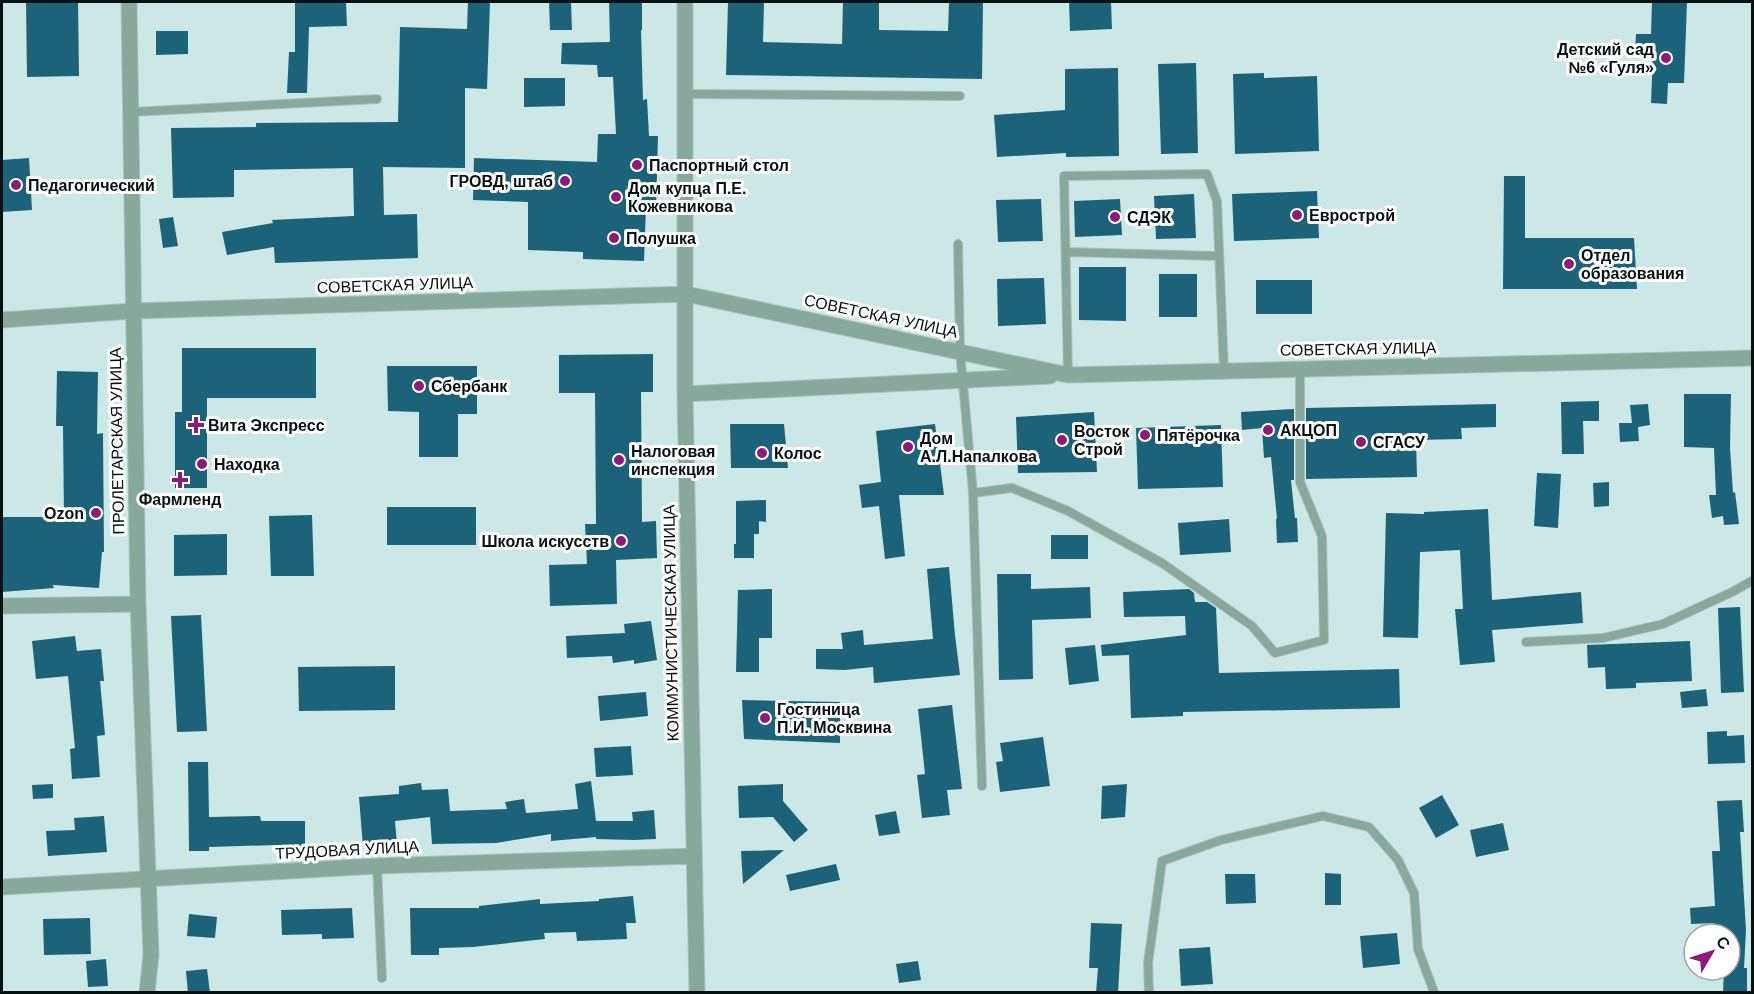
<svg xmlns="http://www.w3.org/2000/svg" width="1754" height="994" font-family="Arial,sans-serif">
	<rect width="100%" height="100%" fill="#cbe8e7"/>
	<path fill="#1c6278" d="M26,2H78L79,76L27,77Z
		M295,2H346L347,26L309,27L307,93H287L289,52H295Z
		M468,2H490L487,89L465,88V168L383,167L384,215L417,214L418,258L275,263L274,247L227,255L222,232L273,223L272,220L354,216L353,168L234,170V197L173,198L171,128L256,127V123L398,122L400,27L467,29Z
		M549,2H571L572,30H550Z
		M609,2H642V30H641L643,100L647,99L649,136H658L656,208L646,207L644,261L583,259V252L528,250V202L473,200L474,158L597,162L598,134H616L613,77H598L597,65L561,64L562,43L610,42Z
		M728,2H764L763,42L842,44L843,2H879V30L948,31L949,2H983L982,79L726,75Z
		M1069,2H1111L1112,29L1070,31Z
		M1652,2L1687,3L1684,83H1668L1667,104L1651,103L1653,52L1635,51L1636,34H1651Z
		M156,31H188V54L156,55Z
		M1196,63L1198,153L1161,154L1158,64Z
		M1118,68L1119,156L1066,157V153L997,157L994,115L1065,110V69Z
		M1264,73V78L1317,76L1319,151L1235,154L1233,74Z
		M524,78H565V106L524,107Z
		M29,158L32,210L2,212V160Z
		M1504,176H1525V238H1634L1637,289H1503Z
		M1317,191L1319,238L1234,241L1232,194Z
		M1194,194L1196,238L1156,239L1154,196Z
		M1041,199L1043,241L998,242L996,200Z
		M1120,199L1122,235L1075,237L1074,201Z
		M173,217L178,246L163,248L159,219Z
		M1079,267H1126V321L1079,320Z
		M1159,274H1197V317H1159Z
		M1044,278L1046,324L998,326L997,279Z
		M1256,280H1312V314H1256Z
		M182,348H316V398H207V488H175V412H182Z
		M653,354V392H641L642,522L656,521L657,558L616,560L617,604L550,606L549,565L587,564L585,524H596L595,393H559V355Z
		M387,366H477V414H458V457H419V412L388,411Z
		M57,371L98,372L97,434L103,433L104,552H102L99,588L53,585L54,588L2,592V517H64L63,426H56Z
		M1684,394H1731L1730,448L1733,493L1735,492L1739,524L1724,525L1723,516L1712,518L1709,495H1716L1714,448L1684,447Z
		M1599,401V421H1583L1584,454H1562L1561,402Z
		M1496,404V427L1461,428L1462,439L1416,440L1417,477L1306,479V408Z
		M1648,404L1650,425L1638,427L1639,441L1620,442L1619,423H1632L1630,405Z
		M1294,409V480H1291L1295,518H1297L1298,542L1277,543L1276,519H1277L1271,457L1264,458L1262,428L1242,430L1241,412Z
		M1094,412L1097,472L1018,473L1016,417Z
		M730,424H784L788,468H731Z
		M935,424L944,495H899L905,556L885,559L879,506L862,508L859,485L881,482L876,431Z
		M1221,425L1223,487L1138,489L1136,428Z
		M1537,473L1561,474L1558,528L1534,526Z
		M1609,482V506L1594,507L1593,483Z
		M766,500V522L759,521V534H754V558H734V544H736V501Z
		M387,507H476V545H387Z
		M1488,509L1492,600L1581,592L1583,623L1492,630L1495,662L1460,665L1455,609H1463L1460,550L1420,552L1418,638L1383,637L1386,513L1424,514V512Z
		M312,515L314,576H271L269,516Z
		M1229,519L1231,552L1180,555L1178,523Z
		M227,534V575L174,576V535Z
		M1051,535H1088V559H1051Z
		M949,567L955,635L960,675L874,683L873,667L845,670L816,669V649H843L841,633L863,630L864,645L933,639L927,569Z
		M997,574H1031V589L1090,587L1091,618L1032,620L1033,679L999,680Z
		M772,589V638H759V672H736L738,590Z
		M1189,589L1194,593L1195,602H1207L1216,608L1219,673L1399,669L1400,708L1183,712V716L1131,718L1129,655L1102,656L1101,645L1186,635L1185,616L1124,617L1123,592Z
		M1740,607L1744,692L1721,693L1718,608Z
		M201,615L207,731L177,732L171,616Z
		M651,621L657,660L634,664V660L613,663L612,656L567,658L566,636L625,633L624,624Z
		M75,636L77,651L101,649L104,681H100L105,735L97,736L100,777L72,779L70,749L75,748L68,676L36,679L32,641Z
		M1690,641L1692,681L1636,683V688L1606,689L1605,667L1588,668L1587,645Z
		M1095,645L1099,681L1069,685L1065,648Z
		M395,666V710L299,711L298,667Z
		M1706,689L1708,706L1682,708L1680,692Z
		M646,692L648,716L600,721L598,696Z
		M742,700L840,702V743L744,739Z
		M952,705L962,789L947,790L950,815L922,818L917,775L925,774L918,709Z
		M1727,731V736L1744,735L1745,763L1708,764L1707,732Z
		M1043,737L1050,786L1000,792L996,762L1003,761L1000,743Z
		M631,746L633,775L596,777L594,748Z
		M188,762H208L209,817L260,816L261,821H305V847H275V845L209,847V851H189Z
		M591,781L596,821H633L632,812L654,810L656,839L634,840L596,839V837L551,841V834L496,843L432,844L430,817L395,821L397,844L363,847L359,797L399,794V786L421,783L422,790L448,789L450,811L507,809L505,802L524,799L526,813L578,809L575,784Z
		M53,784V798L33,799L32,785Z
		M783,784V801L808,830L794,842L773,817L739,818L738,786Z
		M1127,784L1125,817L1101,819L1102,786Z
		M1442,795L1459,825L1436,838L1419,808Z
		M1742,800L1744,832H1740L1746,930L1744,968H1747V993H1723L1724,970H1730V934H1713L1714,923L1691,924L1690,908L1715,906L1712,851H1720L1717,801Z
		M896,811L900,833L879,836L875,815Z
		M104,816L107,852L48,856L46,831L75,830L74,818Z
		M1503,823L1509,850L1476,857L1470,830Z
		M784,850L743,884L741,851Z
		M836,864L840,880L790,891L786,875Z
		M1325,873L1341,874V905H1325Z
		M1225,874H1255L1256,903L1226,904Z
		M633,896L636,923H626L627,939L577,941L576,932L544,933L545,939L473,947L439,948V955H411L410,908H479V906L540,899V904L599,901V899Z
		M352,908L354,938L322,939V934L282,935L281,910Z
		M189,914L217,917L215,938L187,936Z
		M90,918L91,954L44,955L43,919Z
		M1091,923L1122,924L1118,993H1096L1098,968H1089Z
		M1397,933L1400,964L1363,968L1360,936Z
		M1210,947L1213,984L1181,986L1179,949Z
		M106,959L108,986L88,987L86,961Z
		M918,961L921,980L899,983L896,964Z
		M207,969L210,993H188L186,971Z"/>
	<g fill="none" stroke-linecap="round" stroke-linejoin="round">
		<defs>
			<path id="service" d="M686,94L960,96
				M131,112L377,99
				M958,244L960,351L973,493L1012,488L1068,511L1162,563L1252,626L1275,653L1324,640L1322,536L1300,482V369
				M1066,252L1219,256
				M1068,375L1064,176L1207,174L1217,201L1224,371
				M973,493L982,786
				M1526,642L1603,638L1663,624L1732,592L1752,581
				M377,866L382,978
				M1149,992L1148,963L1162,861L1221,840L1323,816L1369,827L1398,860L1414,893L1418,949L1434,992"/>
			<path id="minor" d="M129,2L138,604L151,955L147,992
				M685,2V394L697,992
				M2,320L133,311L686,294L1068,375L1752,358
				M685,394L1050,376
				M2,606L138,604
				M2,887L377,866L694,856"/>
		</defs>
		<use href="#service" stroke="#a8c1c0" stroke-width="10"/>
		<use href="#minor" stroke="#a8c1c0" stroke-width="17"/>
		<use href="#service" stroke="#87a99b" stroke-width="8"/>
		<use href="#minor" stroke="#87a99b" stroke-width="15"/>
	</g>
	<g fill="#8c197b" stroke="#fff" stroke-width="2">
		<circle cx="1666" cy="58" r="6"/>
		<circle cx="637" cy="165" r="6"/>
		<circle cx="565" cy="181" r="6"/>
		<circle cx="16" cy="185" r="6"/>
		<circle cx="616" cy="197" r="6"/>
		<circle cx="1297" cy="215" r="6"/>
		<circle cx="1115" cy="217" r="6"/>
		<circle cx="614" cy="238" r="6"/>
		<circle cx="1569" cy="264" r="6"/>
		<circle cx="419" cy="386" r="6"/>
		<path d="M193 416h6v6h6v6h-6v6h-6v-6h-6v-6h6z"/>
		<circle cx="1268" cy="430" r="6"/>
		<circle cx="1145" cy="435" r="6"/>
		<circle cx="1062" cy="440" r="6"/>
		<circle cx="1361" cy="442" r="6"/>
		<circle cx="908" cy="447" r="6"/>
		<circle cx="762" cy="453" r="6"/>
		<circle cx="619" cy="460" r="6"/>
		<circle cx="202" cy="464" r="6"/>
		<path d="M177 471h6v6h6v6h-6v6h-6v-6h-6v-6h6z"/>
		<circle cx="96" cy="513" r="6"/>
		<circle cx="621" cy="541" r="6"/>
		<circle cx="765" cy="718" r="6"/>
	</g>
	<g text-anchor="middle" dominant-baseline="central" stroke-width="6" stroke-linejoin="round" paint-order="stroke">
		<g font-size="16" font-weight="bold" fill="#071111" stroke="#fff" text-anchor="start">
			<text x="1654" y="49" text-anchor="end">Детский сад<tspan x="1654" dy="18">№6 «Гуля»</tspan></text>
			<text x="649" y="165">Паспортный стол</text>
			<text x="553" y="181" text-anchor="end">ГРОВД, штаб</text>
			<text x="28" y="185">Педагогический</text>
			<text x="628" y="188">Дом купца П.Е.<tspan x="628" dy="18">Кожевникова</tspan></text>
			<text x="1309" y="215">Еврострой</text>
			<text x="1127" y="217">СДЭК</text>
			<text x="626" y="238">Полушка</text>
			<text x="1581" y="255">Отдел<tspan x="1581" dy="18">образования</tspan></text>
			<text x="431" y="386">Сбербанк</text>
			<text x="208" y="425">Вита Экспресс</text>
			<text x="1280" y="430">АКЦОП</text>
			<text x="1074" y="431">Восток<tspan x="1074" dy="18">Строй</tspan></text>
			<text x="1157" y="435">Пятёрочка</text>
			<text x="920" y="438">Дом<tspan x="920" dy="18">А.Л.Напалкова</tspan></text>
			<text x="1373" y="442">СГАСУ</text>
			<text x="631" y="451">Налоговая<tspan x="631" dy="18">инспекция</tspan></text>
			<text x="774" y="453">Колос</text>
			<text x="214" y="464">Находка</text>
			<text x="180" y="499" text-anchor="middle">Фармленд</text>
			<text x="84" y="513" text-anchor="end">Ozon</text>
			<text x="609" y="541" text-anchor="end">Школа искусств</text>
			<text x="777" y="709">Гостиница<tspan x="777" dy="18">П.И. Москвина</tspan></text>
		</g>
		<g font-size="16" fill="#071111" stroke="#fff">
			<text transform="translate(395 285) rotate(-2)">СОВЕТСКАЯ УЛИЦА</text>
			<text transform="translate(881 316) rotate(12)">СОВЕТСКАЯ УЛИЦА</text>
			<text transform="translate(1358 349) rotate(-1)">СОВЕТСКАЯ УЛИЦА</text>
			<text transform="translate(117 441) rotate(-91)">ПРОЛЕТАРСКАЯ УЛИЦА</text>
			<text transform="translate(671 623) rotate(-91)">КОММУНИСТИЧЕСКАЯ УЛИЦА</text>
			<text transform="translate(347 850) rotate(-3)">ТРУДОВАЯ УЛИЦА</text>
		</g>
	</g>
	<rect width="1754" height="994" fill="none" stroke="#071111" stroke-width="6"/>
	<g transform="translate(1712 952) rotate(51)"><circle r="28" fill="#ffffff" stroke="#9ca0a0" stroke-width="1.5"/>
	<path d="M0-4.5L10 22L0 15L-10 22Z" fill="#8c197b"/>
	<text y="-9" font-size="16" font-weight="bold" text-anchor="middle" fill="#071111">С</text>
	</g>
</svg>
